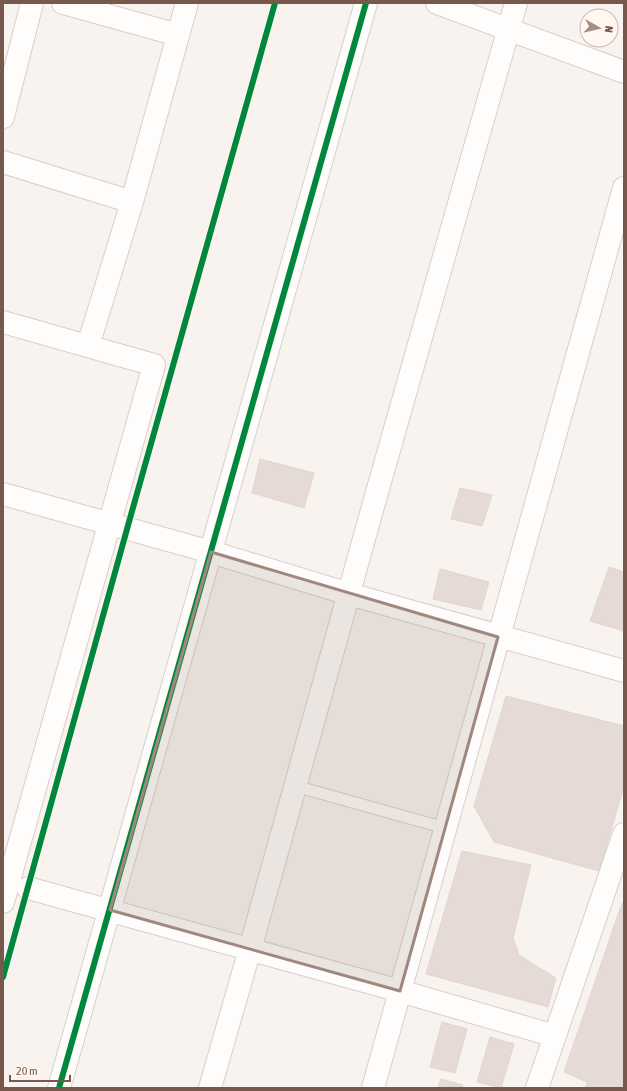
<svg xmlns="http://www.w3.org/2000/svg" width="627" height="1091" font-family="'Asap Condensed',sans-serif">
	<rect width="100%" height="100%" fill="#f8f3ee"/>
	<path fill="#e5dad5" stroke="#e1d5d0" d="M260,459L314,473L304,508L252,493Z
		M460,488L492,495L482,526L451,519Z
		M609,567L624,572V631L590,621Z
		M440,569L489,582L481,610L433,599Z
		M506,696L624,726V786L599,871L494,842L474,806Z
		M462,851L531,865L513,938L519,955L556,978L548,1007L426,974Z
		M622,903H624V1088H585L587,1082L564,1072Z
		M442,1022L467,1029L455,1073L430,1067Z
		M490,1037L514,1044L501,1088L477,1082Z
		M441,1079L463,1085L462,1088H438Z"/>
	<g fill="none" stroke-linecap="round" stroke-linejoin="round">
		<defs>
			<path id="service" d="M295,786L445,828"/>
			<path id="minor" d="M63,3L178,35
				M437,3L624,72
				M3,117L32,3
				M3,162L132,202
				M3,322L154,365L3,902
				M88,346L132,202L187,3
				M28,888L400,991L555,1036
				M59,1088L366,3
				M210,1088L250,949L372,510L516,3
				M537,1088L624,834"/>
			<path id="tertiary" d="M3,494L211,552L349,594L624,671
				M373,1088L624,188"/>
		</defs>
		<use href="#service" stroke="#d7cfca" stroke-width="13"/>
		<use href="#minor" stroke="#d7cfca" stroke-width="24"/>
		<use href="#tertiary" stroke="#d7cfca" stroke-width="24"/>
		<use href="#service" stroke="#fefdfc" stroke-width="11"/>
		<use href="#minor" stroke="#fefdfc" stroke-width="22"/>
		<use href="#tertiary" stroke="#fefdfc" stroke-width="22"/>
		<defs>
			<path id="cycleway" d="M3,977L127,529L275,3
				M59,1088L366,3"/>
		</defs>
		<use href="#cycleway" stroke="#fff7f0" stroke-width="8"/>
		<use href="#cycleway" stroke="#00873e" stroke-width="6"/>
	</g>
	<path fill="#a0887f" fill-opacity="0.2" stroke="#a0887f" stroke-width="3" stroke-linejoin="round" d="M211,552L498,637L400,991L110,910Z"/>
	<rect width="627" height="1091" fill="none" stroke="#78574c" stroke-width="8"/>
	<g transform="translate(599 28) rotate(98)"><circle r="19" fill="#fff7f0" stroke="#c9b7ae"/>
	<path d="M0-3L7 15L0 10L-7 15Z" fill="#a58e85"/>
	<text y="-6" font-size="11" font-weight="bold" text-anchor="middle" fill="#78574c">N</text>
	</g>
	<path d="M10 1075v6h60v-6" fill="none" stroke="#78574c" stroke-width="2"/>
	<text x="16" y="1075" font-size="12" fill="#78574c" stroke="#fff7f0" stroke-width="3" paint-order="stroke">20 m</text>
</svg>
